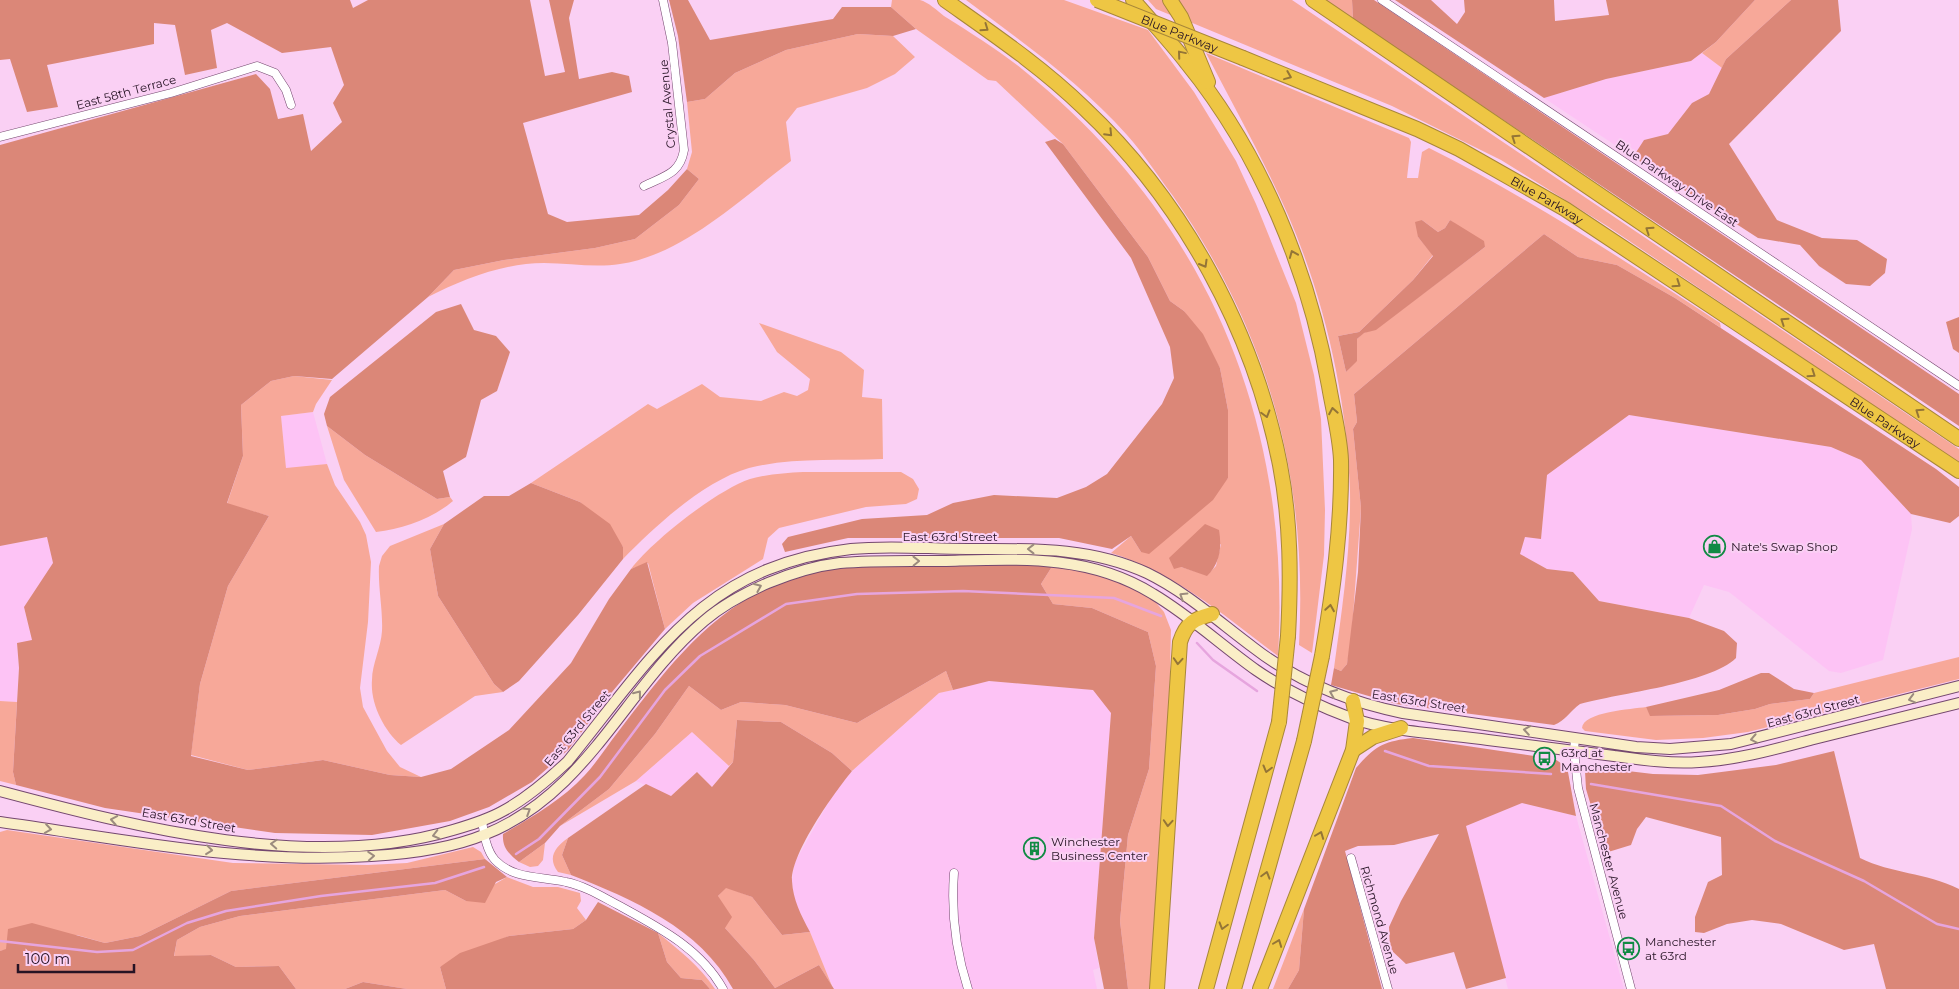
<svg xmlns="http://www.w3.org/2000/svg" width="1959" height="989" font-family="Montserrat,sans-serif">
	<rect width="100%" height="100%" fill="#fad0f4"/>
	<path fill="#fdc3f5" d="M1702,53L1722,68L1709,94L1692,103L1668,134L1644,140L1633,157L1544,98L1606,79L1691,61Z
		M313,412L327,464L286,469L281,416Z
		M1629,415L1831,447L1861,460L1911,514L1912,529L1883,660L1841,673L1829,671L1729,592L1704,585L1689,618L1599,601L1573,572L1547,569L1519,554L1525,537L1541,538L1547,475Z
		M48,537L53,564L24,607L32,641L17,644L19,668L17,702L0,701V546Z
		M989,681L1094,690L1111,712L1094,938L1099,968L1093,970L1097,989H834L795,903L792,881L794,864L832,796L852,771L939,693Z
		M692,732L729,766L712,787L697,772L671,796L636,781Z
		M1522,803L1576,816L1624,989H1508L1466,826Z"/>
	<path fill="#f7a899" fill-rule="evenodd" d="M892,0C900,0 912,0 920,0C928,2 938,11 944,16C971,33 998,50 1022,69C1207,217 1292,421 1278,656C1225,616 1175,573 1111,553L1131,536L1141,552L1228,478V410L1220,368L1184,311L1170,301L1148,257L1063,144L996,81L988,80L916,29L891,7ZM1221,544L1216,566L1207,575L1181,567Z
		M966,0H1064L1148,30L1194,92L1236,161L1256,204L1296,303L1314,375L1321,419L1325,510L1324,555L1312,653L1299,645C1308,478 1269,333 1173,196C1158,176 1144,154 1127,135C1080,82 1022,42 966,0Z
		M1148,0H1162L1173,16L1156,9Z
		M1176,0H1292L1959,449V463L1607,226L1501,160L1392,106L1190,22Z
		M1326,0H1352L1353,19Z
		M1755,0H1791L1726,59L1722,68L1702,53L1716,42Z
		M858,34L893,36L915,57L895,74L867,88L797,108L786,122L791,161C742,198 683,255 620,264C595,268 569,263 544,263C504,263 463,279 428,297L454,270L504,260L595,248L635,239L679,205L699,179L687,169L692,152L687,102L705,99L735,73L786,50Z
		M1206,53L1409,138L1411,142L1407,178H1418L1422,152L1429,148C1531,199 1625,261 1720,323L1721,328L1675,298L1617,265L1578,257L1544,234L1354,394L1357,422L1353,429L1361,508L1351,643L1347,664L1341,671L1334,668C1342,610 1351,550 1350,491C1347,397 1325,301 1288,215C1264,160 1234,107 1206,53ZM1422,220L1438,232L1445,228L1450,220L1485,247L1376,329L1363,333L1357,339L1356,361L1346,372L1338,336L1359,332L1413,280L1433,255L1418,237Z
		M759,323L841,352L864,370L862,397L882,399L883,459C839,461 792,457 749,468C705,480 654,527 623,559V547L580,502L531,483L648,404L657,409L702,384L720,397L761,401L784,392L797,396L808,390L810,379L777,352Z
		M294,376L332,380L316,404L313,412L281,416L286,468L327,464L335,485L360,522L366,535L371,562L368,622L360,688L363,707L387,751L400,767L421,777L390,775L323,760L248,770L191,755L200,684L228,586L269,516L227,504L243,456L241,405L271,381Z
		M327,426L365,455L437,499L450,497L453,501C433,518 403,529 376,532L344,480Z
		M803,472H901L913,479L919,489L917,499L906,504L866,507L779,528L768,538L763,559L693,603L665,629L648,563L631,569C652,541 717,490 750,479C767,474 786,473 803,472Z
		M444,524L430,549L438,596L494,684L503,692L475,696L401,745C384,731 370,703 372,680C372,664 381,648 382,631C383,610 378,588 379,566L382,556L390,546Z
		M1053,565L1086,570L1120,582L1153,599L1164,612L1171,630L1169,716L1152,989H1128L1120,921L1128,835L1149,769L1156,666L1148,632L1092,608L1053,604L1041,584Z
		M1959,657V679L1748,732L1703,738L1656,740L1585,731L1582,728C1583,712 1632,709 1646,707L1651,716L1718,715L1755,709L1770,704L1810,699L1814,693Z
		M946,671L953,690L939,693L852,771L832,753L781,722L737,720L733,762L729,766L692,732L636,781L560,826L609,789L655,734L689,686L721,710L741,702L785,705L857,723Z
		M0,701L17,702L13,772L16,785L0,781Z
		M7,830L233,863L368,865L407,863L473,847L481,852L485,859L231,891L140,936L105,943L77,935L0,951V832Z
		M568,838L562,855L571,875L558,872C547,858 555,847 568,838Z
		M545,843L543,860L538,866L530,867L519,862Z
		M507,877L533,887H558L580,893L581,901L577,908L586,920L573,929L509,936L440,967L446,989H407L363,982L345,989H296L279,966L236,967L211,955L174,957L177,940L200,927L240,916L445,890L466,901Z
		M726,887L752,897L782,935L810,932L832,986L819,965L775,988L754,960L725,928L718,896Z
		M1304,909L1299,970L1288,989H1273Z
		M658,933C679,950 700,966 715,989H710L702,980L681,978L667,962Z"/>
	<path fill="#db8778" d="M0,0H350L353,8L368,0H530L545,76L565,72L549,0H574L569,18L579,79L612,72L629,76L632,92L523,123L548,214L567,222L639,215L668,190L687,169L699,179L679,205L635,239L595,248L504,260L454,270L428,297L332,379L294,376L271,381L241,405L243,456L227,503L269,516L228,586L200,684L191,756L248,770L323,760L390,775L421,777L451,769L509,730L571,663L609,599L631,569L647,562L665,629L612,692L568,750L532,782L489,807L450,821L372,835L275,833L105,808L16,785L13,772L19,668L17,643L32,640L24,607L53,563L47,537L0,546V145L256,74L270,89L278,119L303,114L311,151L342,122L333,103L344,85L331,47L282,53L227,23L211,30L217,68L185,75L175,25L154,23V44L47,65L58,107L27,112L10,59L0,60Z
		M669,0H688L710,40L833,19L842,7H891L916,29L893,36L858,34L786,50L735,73L705,99L687,102L678,36Z
		M1352,0H1374L1959,394V426L1353,19Z
		M1395,0H1431L1457,24L1465,12L1464,0H1554L1555,21L1609,15L1606,0H1755L1716,42L1691,61L1606,79L1544,98Z
		M1791,0H1838L1841,31L1729,144L1777,220L1822,238L1857,240L1887,259L1885,273L1870,286L1846,284L1819,266L1800,245L1758,238L1633,157L1644,140L1668,134L1692,103L1709,94L1726,59Z
		M1055,139L1063,144L1148,257L1170,301L1184,311L1203,334L1220,368L1228,410V478L1213,500L1149,554L1141,552L1131,536L1112,549L1059,538H848L785,552L782,544L788,537L862,519L927,515L953,503L994,495L1057,498L1086,487L1107,474L1162,404L1174,378L1170,347L1131,258L1045,142Z
		M1422,220L1438,232L1445,228L1450,220L1484,241L1485,247L1376,330L1364,333L1357,339V361L1346,372L1338,336L1359,332L1413,280L1433,256L1418,237L1415,222Z
		M1544,234L1578,257L1617,265L1675,298L1936,469L1959,487V516L1950,523L1911,514L1861,460L1831,447L1629,415L1547,475L1541,539L1525,537L1520,554L1547,569L1573,572L1599,601L1689,618L1724,631L1737,643L1736,658C1709,684 1619,693 1580,704C1570,711 1565,721 1554,725L1396,704L1331,685L1334,668L1341,671L1347,664L1358,572L1361,508L1353,429L1357,422L1354,394Z
		M461,304L474,330L496,336L510,352L497,391L481,400L466,457L443,471L450,497L437,499L365,455L327,426L324,414L330,397L436,312Z
		M1959,317V353L1953,349L1946,322Z
		M531,483L580,502L610,524L623,547V559L578,615L519,681L503,692L494,684L438,596L430,549L444,524L484,496H509Z
		M1205,524L1219,530C1222,548 1220,563 1207,576L1181,567L1174,569L1169,558Z
		M934,565H1053L1041,584L1053,604L1092,608L1148,632L1156,666L1149,769L1128,835L1120,921L1128,989H1104L1094,938L1111,713L1093,690L989,681L953,690L946,671L857,723L785,705L741,702L721,710L689,686L655,734L609,789L560,826L545,843L519,862C509,854 502,848 503,834C532,817 562,800 585,775C597,762 607,746 618,732C670,665 718,597 806,574C847,564 892,567 934,565Z
		M1761,673H1769L1794,689L1814,693L1810,699L1770,704L1755,709L1718,715L1650,716L1646,707L1719,690Z
		M737,720L781,722L832,753L852,771C834,793 791,853 792,881C793,900 801,915 810,932L782,935L752,897L726,888L718,896L732,917L725,928L754,960L775,988L819,965L834,989H733C700,928 632,899 571,875L562,855L568,838L646,784L671,796L697,772L712,787L733,762Z
		M1413,738L1555,759L1565,766L1568,772L1576,816L1522,803L1466,826L1506,978L1466,989L1454,952L1406,964L1390,949L1389,927L1401,901L1439,834L1394,845L1358,846L1345,851L1382,989H1288L1299,970L1304,909L1356,768C1375,746 1384,741 1413,738Z
		M1834,751L1860,858C1892,874 1925,872 1959,889V989H1886L1874,944L1844,950L1781,924L1752,920L1727,924L1704,933L1695,932V917L1708,882L1722,875L1721,837L1646,817L1637,829L1631,845L1605,853L1586,789L1585,771L1594,767L1653,774L1698,775L1776,765Z
		M485,859L507,877L496,882L485,903L466,901L445,890L240,916L200,927L177,940L174,956L211,955L236,967L279,966L296,989H0V951L6,949L8,929L32,923L105,943L140,936L231,891Z
		M598,902L658,933L667,962L681,978L702,980L710,989H446L440,967L460,953L509,936L573,929L586,920Z
		M363,982L407,989H345Z"/>
	<g fill="none" stroke-linecap="round" stroke-linejoin="round">
		<path stroke="#e6a5de" stroke-width="2.5" d="M1197,643L1213,660L1257,691
			M1385,751L1429,766L1551,774
			M1591,784L1721,806L1775,841L1864,881L1937,924L1959,929
			M516,854L539,839L600,777L665,690L700,656L786,604L857,594L963,591L1114,598L1161,616
			M0,941L97,952L133,950L187,923L226,911L321,896L435,883L484,867"/>
		<defs>
			<path id="street" d="M1382,0L1959,386
				M0,137L171,93L257,66L275,73L286,90L291,105
				M644,186C664,176 680,174 684,150L672,43L663,0
				M1575,738L1574,751L1578,788L1631,989
				M482,821C484,833 486,850 495,860C514,880 542,876 566,882C585,886 601,896 618,905C658,927 700,948 723,989
				M1351,858L1388,989
				M954,873C951,912 956,952 968,989"/>
			<path id="secondary" d="M0,791C139,828 312,872 453,830C470,825 487,820 503,811C527,798 548,780 568,761C654,655 703,566 851,549C889,545 929,549 967,549C1029,549 1089,546 1147,573C1186,592 1219,622 1254,648C1298,682 1349,702 1403,713L1636,747L1670,749L1731,744L1959,686
				M0,822C122,839 247,865 371,856C409,854 450,849 486,834C588,793 625,688 704,621C724,604 745,593 768,583C792,573 814,566 840,563C875,560 911,561 946,561C1018,559 1089,554 1153,594C1190,616 1221,645 1256,670C1285,690 1318,706 1351,718C1389,732 1446,734 1488,740C1530,745 1572,751 1614,756C1643,760 1671,764 1699,762C1738,760 1776,749 1814,739C1862,727 1911,715 1959,703"/>
			<g id="highway">
				<path d="M945,0C993,34 1042,67 1084,108C1183,201 1254,331 1280,465C1291,522 1291,579 1288,636"/>
				<path d="M1133,0C1151,21 1170,41 1187,63C1261,154 1309,271 1329,386C1333,410 1340,436 1341,460C1342,527 1333,591 1322,656"/>
				<path d="M1170,0L1181,17L1208,82"/>
				<path d="M1313,0L1959,439"/>
				<path id="s1" d="M1243,58L1417,129L1459,149L1565,209L1959,471"/>
				<path d="M1353,750L1373,737L1401,728"/>
				<path d="M1157,989L1180,642C1186,623 1194,619 1212,614"/>
				<path d="M1206,989L1279,722"/>
				<path d="M1234,989L1304,741"/>
				<path d="M1260,989L1353,750L1357,721L1353,701"/>
			</g>
		</defs>
		<use href="#street" stroke="#74486f" stroke-width="9"/>
		<use href="#secondary" stroke="#74486f" stroke-width="12"/>
		<use href="#highway" stroke="#a88739" stroke-width="16"/>
		<use href="#street" stroke="#fff" stroke-width="8"/>
		<use href="#secondary" stroke="#faeec7" stroke-width="10"/>
		<use href="#highway" stroke="#eec644" stroke-width="14"/>
		<defs>
			<g id="highway-bridge">
				<path id="s2" d="M1097,0L1243,58"/>
				<path d="M1279,722L1288,636"/>
				<path d="M1304,741L1322,656"/>
			</g>
		</defs>
		<use href="#highway-bridge" stroke="#a88739" stroke-width="16" stroke-linecap="butt"/>
		<use href="#highway-bridge" stroke="#eec644" stroke-width="14"/>
	</g>
	<defs><path id="oneway-chevron" d="M-2-3.5L2.5 0L-2 3.5" fill="none" stroke-width="1.6" stroke-linecap="round" stroke-linejoin="round" transform="scale(1.25)"/></defs>
	<g stroke="#947536">
		<use href="#oneway-chevron" transform="translate(985 28) rotate(35)"/>
		<use href="#oneway-chevron" transform="translate(1181 54) rotate(-130)"/>
		<use href="#oneway-chevron" transform="translate(1288 76) rotate(22)"/>
		<use href="#oneway-chevron" transform="translate(1109 133) rotate(46)"/>
		<use href="#oneway-chevron" transform="translate(1515 138) rotate(-146)"/>
		<use href="#oneway-chevron" transform="translate(1649 230) rotate(-146)"/>
		<use href="#oneway-chevron" transform="translate(1293 254) rotate(-112)"/>
		<use href="#oneway-chevron" transform="translate(1204 264) rotate(60)"/>
		<use href="#oneway-chevron" transform="translate(1677 284) rotate(34)"/>
		<use href="#oneway-chevron" transform="translate(1784 321) rotate(-146)"/>
		<use href="#oneway-chevron" transform="translate(1812 374) rotate(34)"/>
		<use href="#oneway-chevron" transform="translate(1333 411) rotate(-100)"/>
		<use href="#oneway-chevron" transform="translate(1919 412) rotate(-146)"/>
		<use href="#oneway-chevron" transform="translate(1266 414) rotate(74)"/>
		<use href="#oneway-chevron" transform="translate(1330 608) rotate(-81)"/>
		<use href="#oneway-chevron" transform="translate(1178 661) rotate(94)"/>
		<use href="#oneway-chevron" transform="translate(1267 769) rotate(105)"/>
		<use href="#oneway-chevron" transform="translate(1168 823) rotate(94)"/>
		<use href="#oneway-chevron" transform="translate(1320 835) rotate(-69)"/>
		<use href="#oneway-chevron" transform="translate(1266 875) rotate(-74)"/>
		<use href="#oneway-chevron" transform="translate(1223 926) rotate(106)"/>
		<use href="#oneway-chevron" transform="translate(1278 943) rotate(-69)"/>
	</g>
	<g stroke="#9b8b7e">
		<use href="#oneway-chevron" transform="translate(1031 549) rotate(-180)"/>
		<use href="#oneway-chevron" transform="translate(916 561) rotate(-1)"/>
		<use href="#oneway-chevron" transform="translate(758 587) rotate(-23)"/>
		<use href="#oneway-chevron" transform="translate(1183 596) rotate(-148)"/>
		<use href="#oneway-chevron" transform="translate(1333 693) rotate(-157)"/>
		<use href="#oneway-chevron" transform="translate(638 694) rotate(-52)"/>
		<use href="#oneway-chevron" transform="translate(1912 699) rotate(165)"/>
		<use href="#oneway-chevron" transform="translate(1527 730) rotate(-171)"/>
		<use href="#oneway-chevron" transform="translate(1754 739) rotate(169)"/>
		<use href="#oneway-chevron" transform="translate(527 811) rotate(-32)"/>
		<use href="#oneway-chevron" transform="translate(114 820) rotate(-170)"/>
		<use href="#oneway-chevron" transform="translate(48 829) rotate(8)"/>
		<use href="#oneway-chevron" transform="translate(436 835) rotate(166)"/>
		<use href="#oneway-chevron" transform="translate(274 844) rotate(-177)"/>
		<use href="#oneway-chevron" transform="translate(209 850) rotate(6)"/>
		<use href="#oneway-chevron" transform="translate(371 856) rotate(-4)"/>
	</g>
	<defs>
		<symbol id="shop-ring" viewBox="-11 -11 22 22"><circle r="9.5" fill="#fad0f4" stroke="#118a44" stroke-width="1.5"/><path d="M-5-2.5h2.3a2.7 3.5 0 0 1 5.4 0H5L5.5 6h-11ZM-1.5-2.5h3a1.5 2.3 0 0 0-3 0Z" fill="#118a44"/></symbol>
		<symbol id="bus-ring" viewBox="-11 -11 22 22"><circle r="9.5" fill="#fad0f4" stroke="#118a44" stroke-width="1.5"/><path d="M-5-6H5V4H4V6H2V4H-2V6H-4V4H-5ZM-3.5-4V0h7V-4ZM-3.5 1.2v1.5H-2V1.2ZM2 1.2v1.5H3.5V1.2Z" fill="#118a44"/></symbol>
		<symbol id="building-ring" viewBox="-11 -11 22 22"><circle r="9.5" fill="#fad0f4" stroke="#118a44" stroke-width="1.5"/><path d="M-4-6H4V6H1V3H-1V6H-4ZM-2.5-4.3h1.7v1.8h-1.7ZM.8-4.3h1.7v1.8H.8ZM-2.5-1h1.7V.8h-1.7ZM.8-1h1.7V.8H.8Z" fill="#118a44"/></symbol>
	</defs>
	<g fill-rule="evenodd">
		<use href="#shop-ring" x="1702" y="534" width="25" height="25"/>
		<use href="#bus-ring" x="1532" y="746" width="25" height="25"/>
		<use href="#building-ring" x="1022" y="836" width="25" height="25"/>
		<use href="#bus-ring" x="1616" y="936" width="25" height="25"/>
	</g>
	<g text-anchor="middle" dominant-baseline="central" stroke-width="4" stroke-linejoin="round" paint-order="stroke">
		<g font-size="12" fill="#261324" stroke="#fad0f4">
			<text stroke="none"><textPath href="#s2" startOffset="89">Blue Parkway</textPath></text>
			<text transform="translate(126 92) rotate(-15)">East 58th Terrace</text>
			<text transform="translate(667 104) rotate(-95)">Crystal Avenue</text>
			<text transform="translate(1677 183) rotate(34)">Blue Parkway Drive East</text>
			<text stroke="none"><textPath href="#s1" startOffset="336">Blue Parkway</textPath></text>
			<text stroke="none"><textPath href="#s1" startOffset="741">Blue Parkway</textPath></text>
			<text x="950" y="536">East 63rd Street</text>
			<text transform="translate(1419 701) rotate(9)">East 63rd Street</text>
			<text transform="translate(1813 711) rotate(-15)">East 63rd Street</text>
			<text transform="translate(577 728) rotate(-50)">East 63rd Street</text>
			<text transform="translate(189 820) rotate(10)">East 63rd Street</text>
			<text transform="translate(1609 861) rotate(75)">Manchester Avenue</text>
			<text transform="translate(1380 920) rotate(74)">Richmond Avenue</text>
		</g>
		<g font-size="12" fill="#261324" stroke="#fad0f4" text-anchor="start">
			<text x="1731" y="546">Nate's Swap Shop</text>
			<text x="1561" y="752">63rd at<tspan x="1561" dy="14">Manchester</tspan></text>
			<text x="1051" y="841">Winchester<tspan x="1051" dy="14">Business Center</tspan></text>
			<text x="1645" y="941">Manchester<tspan x="1645" dy="14">at 63rd</tspan></text>
		</g>
	</g>
	<path d="M18 964v8h116v-8" fill="none" stroke="#261324" stroke-width="2.5"/>
	<text x="25" y="964" font-size="15" fill="#261324" stroke="#fad0f4" stroke-width="4" paint-order="stroke">100 m</text>
</svg>
